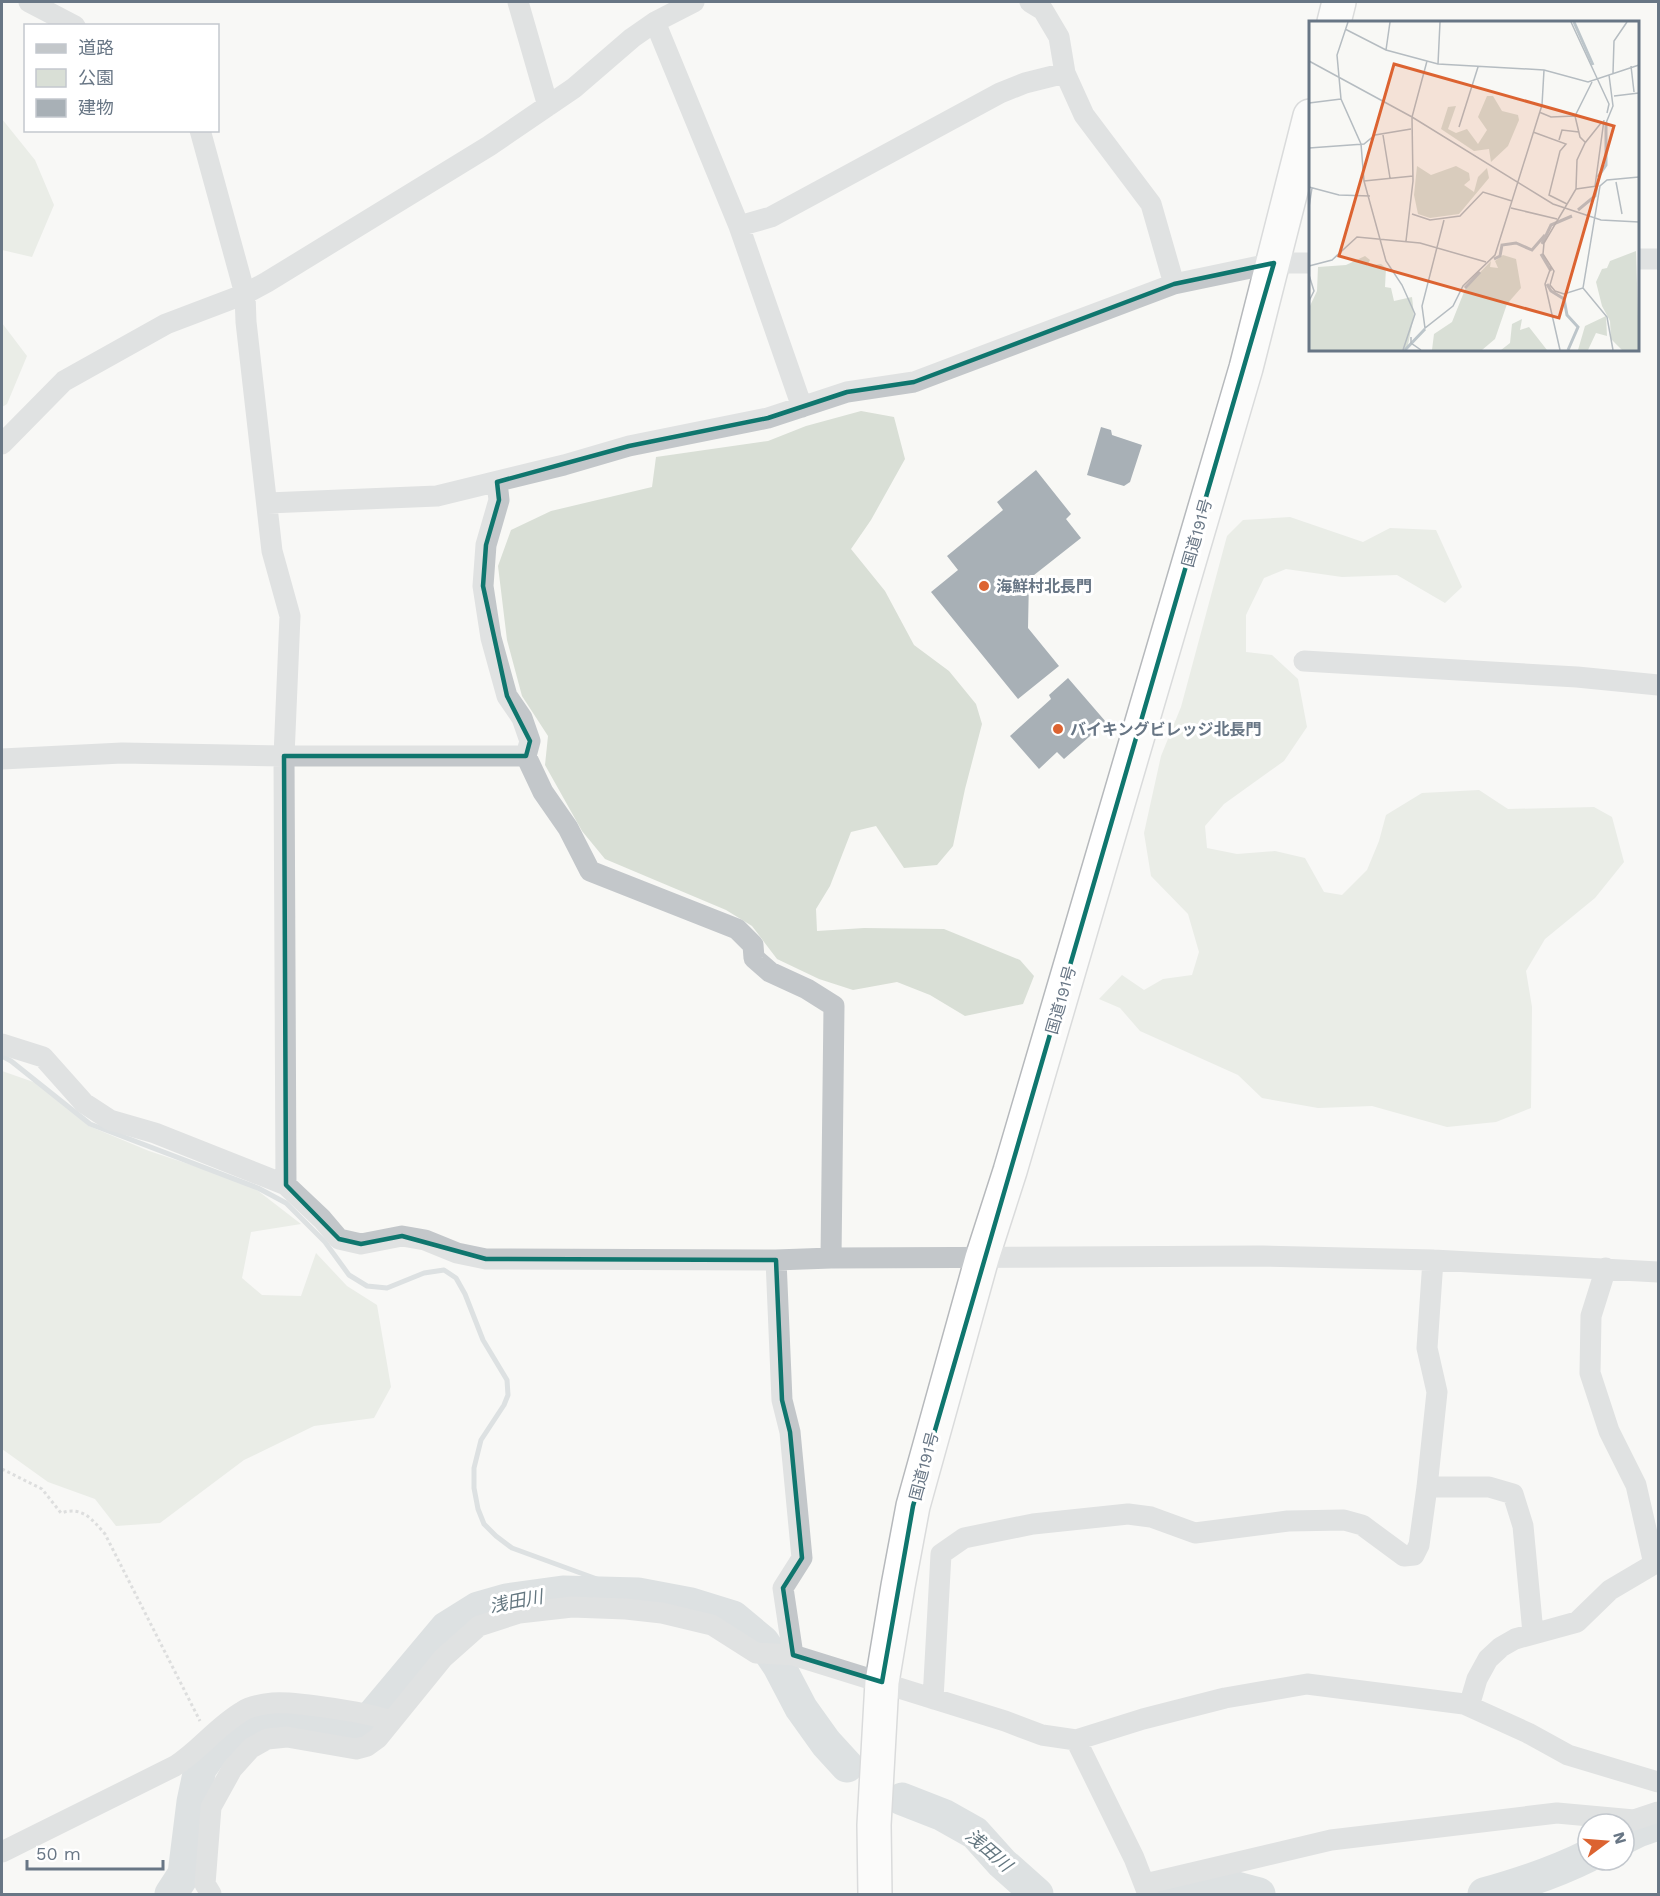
<svg xmlns="http://www.w3.org/2000/svg" width="1660" height="1896" font-family="'Work Sans','Noto Sans JP',sans-serif">
	<rect width="100%" height="100%" fill="#f8f8f5"/>
	<path fill="#d9dfd6" d="M2,119L35,160L54,205L32,257L2,250Z
		M2,323L27,356L7,404L2,407Z
		M861,411L894,417L905,459L871,520L851,549L885,591L914,645L949,671L976,704L982,724L965,789L953,846L937,865L904,868L876,826L851,832L830,886L816,909L817,931L864,928L944,929L1020,960L1034,976L1023,1004L965,1016L930,995L897,982L853,990L819,979L777,959L752,926L726,910L605,859L582,831L545,765L548,736L522,696L507,640L498,566L511,530L551,511L652,487L656,457L768,441L806,426Z
		M1290,517L1363,542L1390,528L1436,530L1462,587L1445,603L1397,575L1342,577L1286,569L1264,578L1246,615V652L1272,655L1298,679L1307,727L1284,761L1224,804L1205,826L1207,848L1237,854L1275,851L1305,858L1324,892L1342,895L1367,870L1379,841L1386,815L1422,793L1479,790L1508,809L1594,807L1612,817L1624,862L1595,898L1545,939L1526,971L1532,1007L1531,1108L1496,1122L1447,1127L1372,1106L1318,1108L1262,1098L1238,1075L1140,1031L1120,1008L1099,999L1122,975L1144,990L1163,979L1192,975L1199,952L1188,914L1151,876L1144,833L1161,756L1181,707L1227,536L1243,520Z
		M2,1071L42,1085L89,1126L149,1151L249,1184L301,1224L251,1232L242,1278L262,1295L301,1296L316,1253L347,1286L377,1305L391,1387L374,1418L314,1426L244,1460L160,1523L116,1526L95,1499L48,1482L2,1449Z"/>
	<g fill="none" stroke-linecap="round" stroke-linejoin="round">
		<path stroke="#bcc5ca" stroke-width="5" d="M2,1056L11,1061L90,1124L258,1188L286,1203L325,1242L349,1275L367,1286L387,1288L424,1273L444,1270L456,1278L465,1294L483,1340L507,1380L508,1395L504,1405L481,1440L474,1468V1488L478,1509L484,1524L496,1536L512,1548L638,1594"/>
		<path stroke="#bcc5ca" stroke-width="33" d="M902,1799L943,1815L975,1833L1002,1863L1037,1894
			M1624,1838L1638,1831L1658,1824
			M171,1894L184,1874L193,1802L200,1769L215,1748L239,1728L266,1716L303,1717L350,1726L368,1721L446,1628L478,1608L506,1600L563,1592L638,1594L691,1604L733,1617L763,1642L779,1666L801,1708L826,1743L847,1766
			M1161,1894L1195,1887L1225,1885L1259,1894
			M1484,1894C1520,1884 1554,1873 1588,1856"/>
	</g>
	<path fill="#a8b0b6" d="M1101,427L1111,430L1112,435L1142,445L1130,482L1124,486L1087,475Z
		M1036,470L1071,514L1066,519L1081,538L1029,579L1028,628L1059,666L1018,699L931,592L958,570L947,556L1003,510L997,502Z
		M1068,678L1106,722L1064,759L1057,752L1039,769L1010,736L1051,699L1049,695Z"/>
	<g fill="none" stroke-linecap="round" stroke-linejoin="round">
		<defs>
			<path id="highway" d="M1334,22L1339,2
				M875,1894L874,1825L882,1682L898,1586L913,1506L982,1258L1010,1171L1246,368L1310,116"/>
		</defs>
		<use href="#highway" stroke="#b6b9bc" stroke-width="36"/>
		<path stroke="#bdbfc1" stroke-width="3" stroke-dasharray="3 3" stroke-linecap="butt" d="M2,1469L42,1489L61,1513C82,1506 92,1519 105,1534L200,1721"/>
		<path stroke="#c3c7ca" stroke-width="21" d="M29,2L75,26
			M518,2L548,106
			M1030,2L1043,10L1059,37L1065,73L1084,115L1151,204L1174,284
			M655,22L739,226L802,407
			M200,130L245,294L246,322L272,551L290,616L284,756L286,1185
			M739,226L771,217L1000,93L1025,83L1065,73
			M1638,259H1658
			M2,444L64,381L166,324L245,294L267,282L489,146L574,88L632,38L655,22L694,2
			M497,482L499,500L486,545L483,586L491,638L507,696L522,718L530,741L526,756L543,792L568,828L590,871L737,929L753,945L754,958L770,972L807,989L834,1006L831,1258
			M268,503L437,496L564,465L629,446L768,418L847,392L914,382L1174,284L1274,263H1310
			M1304,661L1577,677L1658,685
			M2,759L122,753L284,756H526
			M2,1044L43,1057L84,1103L110,1120L155,1133L286,1185L322,1219L339,1239L361,1244L402,1236L425,1240L457,1253L486,1259L776,1260L831,1258L1262,1256L1433,1260L1658,1272
			M776,1260L782,1400L790,1432L802,1558L783,1588L793,1655
			M1606,1268L1591,1316L1590,1373L1609,1431L1636,1485L1654,1564
			M1427,1487H1489L1513,1494L1523,1526L1533,1633
			M933,1699L941,1554L964,1538L1033,1524L1128,1514L1151,1517L1195,1533L1288,1521L1344,1520L1362,1525L1404,1556L1414,1555L1419,1545L1427,1487L1437,1392L1427,1348L1433,1260
			M1469,1706L1477,1679L1488,1659L1501,1647L1515,1639L1577,1622L1610,1590L1654,1564H1658
			M1076,1740L1134,1858L1148,1894
			M2,1852L175,1766C200,1750 217,1726 243,1711C250,1706 264,1704 273,1703C291,1701 377,1713 391,1722
			M1145,1884L1331,1840L1557,1813L1634,1820L1658,1812
			M211,1894L205,1884L211,1807L232,1769L251,1748L267,1739L287,1737L356,1749L367,1746L378,1738L443,1658L479,1626L519,1613L572,1607L626,1609L662,1613L712,1625L756,1653L793,1655L1005,1721L1042,1735L1076,1740L1143,1719L1225,1698L1307,1684L1464,1704L1528,1733L1568,1755L1658,1782"/>
		<use href="#highway" stroke="#fff" stroke-width="33"/>
	</g>
	<path d="M0 0H1660V1896H0ZM1274,263L913,1506L882,1682L793,1655L783,1588L802,1558L790,1432L782,1400L776,1260L486,1259L402,1236L361,1244L339,1239L286,1185L284,756H526L530,741L507,696L483,586L486,545L499,500L497,482L629,446L768,418L847,392L914,382L1174,284Z" fill="#f8f8f5" fill-opacity=".55" fill-rule="evenodd"/>
	<path fill="none" stroke="#0f766e" stroke-width="4.5" stroke-linejoin="round" d="M1274,263L913,1506L882,1682L793,1655L783,1588L802,1558L790,1432L782,1400L776,1260L486,1259L402,1236L361,1244L339,1239L286,1185L284,756H526L530,741L507,696L483,586L486,545L499,500L497,482L629,446L768,418L847,392L914,382L1174,284Z"/>
	<g fill="#dc6331" stroke="#fff" stroke-width="2">
		<circle cx="984" cy="586" r="6"/>
		<circle cx="1058" cy="729" r="6"/>
	</g>
	<g text-anchor="middle" dominant-baseline="central" stroke-width="6" stroke-linejoin="round" paint-order="stroke">
		<g font-size="16" fill="#687685" stroke="#fff">
			<text transform="translate(1197 533) rotate(-74)">国道191号</text>
			<text transform="translate(1061 1000) rotate(-74)">国道191号</text>
			<text transform="translate(924 1466) rotate(-75)">国道191号</text>
		</g>
		<g font-size="16" font-weight="bold" fill="#687685" stroke="#fff" text-anchor="start">
			<text x="996" y="586">海鮮村北長門</text>
			<text x="1070" y="729">バイキングビレッジ北長門</text>
		</g>
		<g font-size="18" font-style="italic" fill="#647780" stroke="#fff">
			<text transform="translate(516 1601) rotate(-11)">浅田川</text>
			<text transform="translate(989 1850) rotate(41)">浅田川</text>
		</g>
	</g>
	<g transform="translate(1309 21)">
		<rect width="330" height="330" fill="#f8f8f5"/>
		<path d="M178,75H184L193,90L209,94L210,99L199,125L182,141L180,128L165,130L132,108L139,86L147,85L139,108L147,112L158,108L169,123L178,109L169,96ZM108,145L122,154L147,145L160,152L161,159L155,164L165,171L169,156L178,147L180,157L150,193L121,197L109,193L105,174ZM327,230L330,329H313L302,318L301,300L293,285L287,261L293,248L298,247L301,240ZM194,234L207,238L212,267L198,283L186,318L173,329H123L125,313L143,301L157,266L182,240L181,246L189,247L186,240ZM56,235L61,239L58,245L72,243L77,247L76,266L82,267L85,280L103,276L105,294L98,329H0L1,285L8,270L9,246L37,244ZM297,295L298,315L287,312L279,329H269L276,305ZM213,298L211,309L220,306L238,329H192L201,322L203,303Z" fill="#d9dfd6"/>
		<path fill="none" stroke="#bcc5ca" stroke-width="3" d="M265,1L284,44M289,156L297,144V101M269,189L286,175L288,164M233,223L242,204L263,195M232,233L242,250M185,238L191,235L193,224L207,222L223,229L236,214M238,263L242,270L255,278L258,294L269,306L259,329M156,267L171,251M96,329L116,308"/>
		<path fill="none" stroke="#b5bcc1" stroke-width="1.5" d="M39,1L28,34L32,78L52,123L55,160L77,240L93,264L106,293L94,329M262,1L300,83L298,92M36,8L77,29L129,43L235,49L279,61L330,44M77,29L81,1M0,40L103,96L244,183L292,199L330,201M129,43L131,1M322,45L325,71M304,52L305,20L318,1M300,54L304,85L297,102H292L276,122L268,139L267,168L235,222L234,233L245,250L241,264L246,270L255,273L274,267L291,165L298,159L330,156M305,75L330,72M0,82L32,78M230,91L242,96L266,95M150,106L169,46M224,111L257,123L251,130L240,174L258,183M74,114L81,157M250,119L253,109L270,111M276,121L271,116L266,95L283,61M0,127L55,123L66,114L102,108M55,160L104,155M307,161L313,193M286,165L295,99M0,166L30,174L61,175M267,168L288,165M0,186L3,167M202,187L248,198M103,193L121,199L151,195L174,171L203,180M135,199L113,285L116,307L144,285L154,265L186,234L233,84L235,49M97,220L104,160L103,96L118,40M0,245L23,239L48,216L111,222L177,241M242,246L236,263L251,329M0,254L5,270L0,280M274,267L298,296L304,329M102,316V322L112,329"/>
		<path fill="#dc6331" fill-opacity="0.15" stroke="#dc6331" stroke-width="3" d="M85,43L305,105L250,297L30,235Z"/>
		<rect width="330" height="330" fill="none" stroke="#687685" stroke-width="3"/>
	</g>
	<rect width="1660" height="1896" fill="none" stroke="#687685" stroke-width="6"/>
	<rect x="24" y="24" width="195" height="108" fill="#ffffff" stroke="#c3c8ce" stroke-width="1.5"/>
	<rect x="36" y="44" width="30" height="9" fill="#c3c7ca" stroke="#c3c8ce" stroke-width="1.5"/>
	<text x="78" y="54" font-size="18" fill="#687685">道路</text>
	<rect x="36" y="69" width="30" height="18" fill="#d9dfd6" stroke="#c3c8ce" stroke-width="1.5"/>
	<text x="78" y="84" font-size="18" fill="#687685">公園</text>
	<rect x="36" y="99" width="30" height="18" fill="#a8b0b6" stroke="#c3c8ce" stroke-width="1.5"/>
	<text x="78" y="114" font-size="18" fill="#687685">建物</text>
	<g transform="translate(1606 1842) rotate(74)"><circle r="28" fill="#ffffff" stroke="#c3c8ce" stroke-width="1.5"/>
	<path d="M0-4.5L10 22L0 15L-10 22Z" fill="#dc6331"/>
	<text y="-9" font-size="16" font-weight="bold" text-anchor="middle" fill="#687685">N</text>
	</g>
	<path d="M27 1860v9h136v-9" fill="none" stroke="#687685" stroke-width="3"/>
	<text x="36" y="1860" font-size="18" fill="#687685" stroke="#ffffff" stroke-width="4.5" paint-order="stroke">50 m</text>
</svg>
